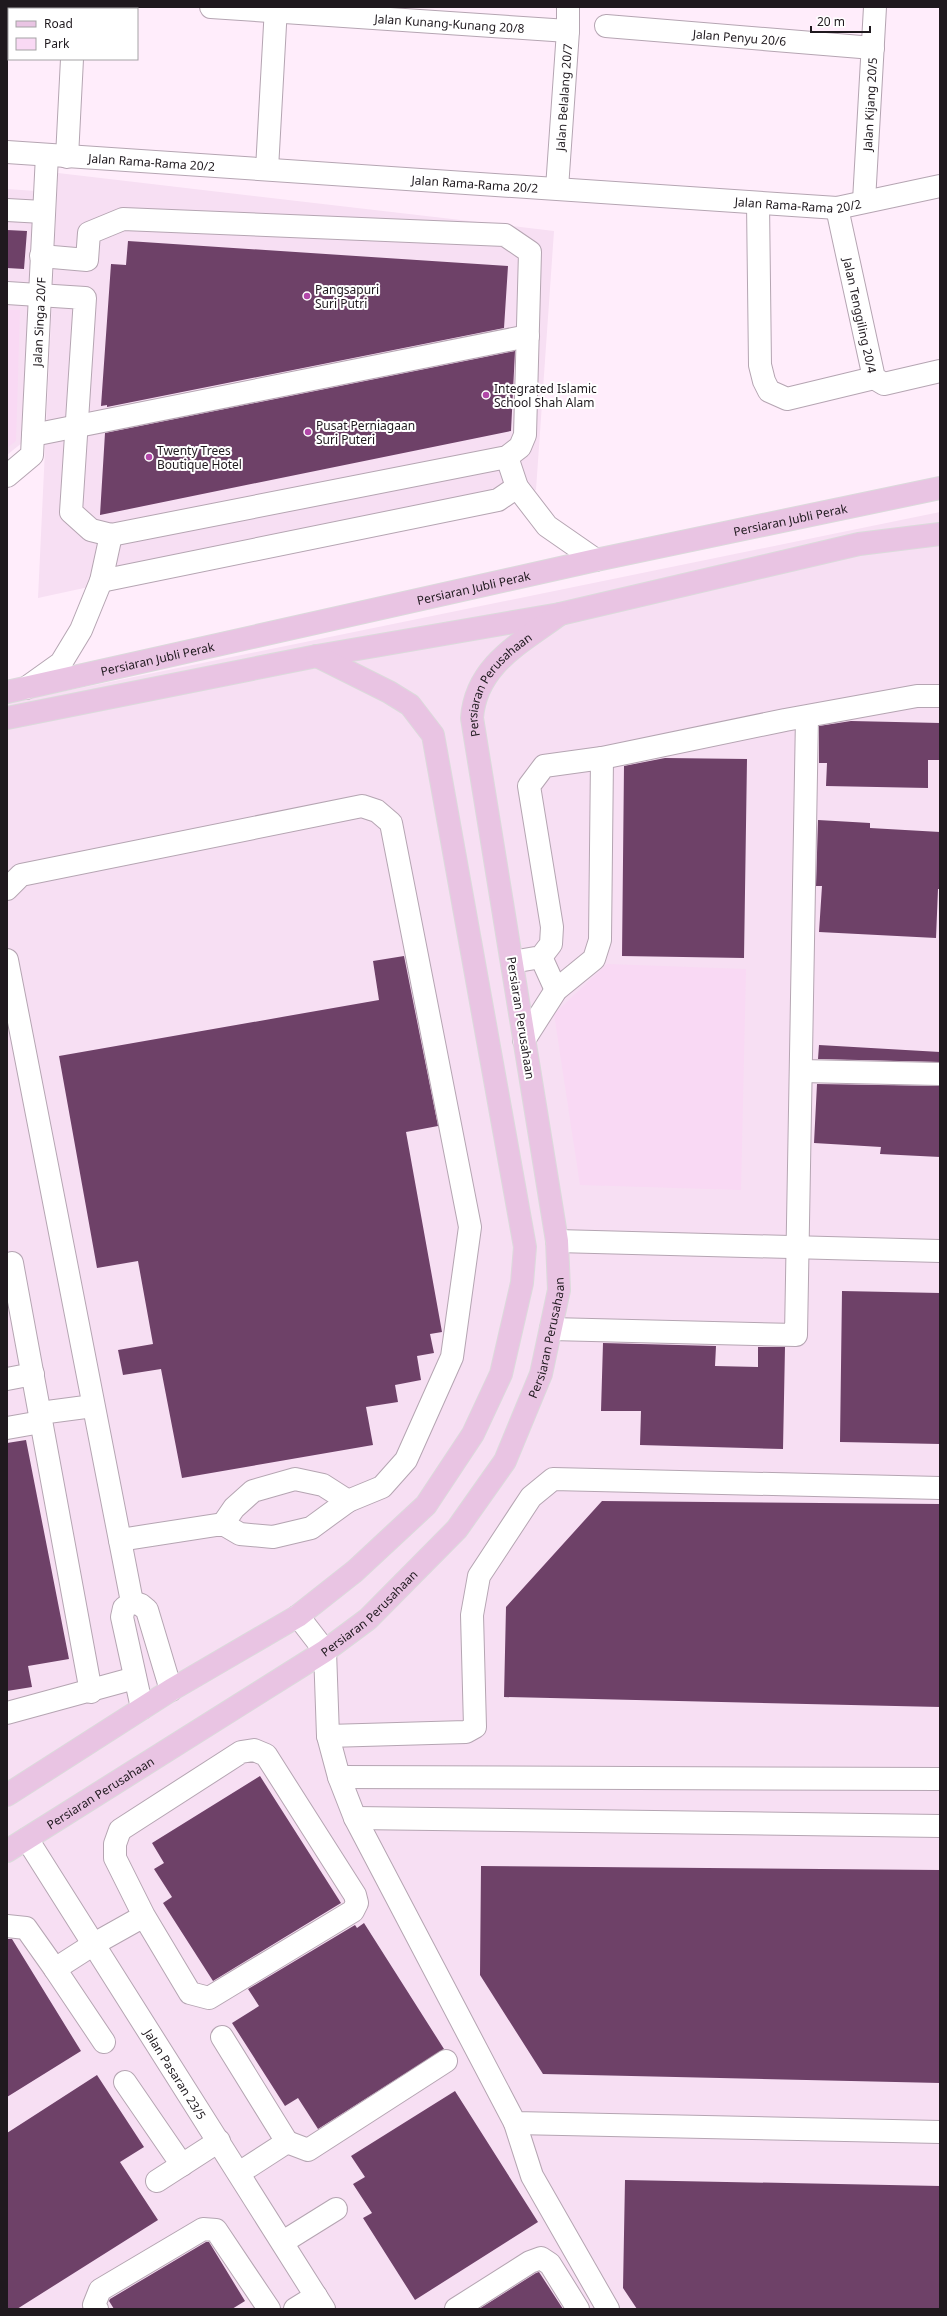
<svg xmlns="http://www.w3.org/2000/svg" width="947" height="2316" font-family="'Noto Sans',sans-serif">
	<rect width="100%" height="100%" fill="#ffedfb"/>
	<path fill="#f7dff3" d="M58,173L554,231L536,490L38,598Z
		M7,189L36,191L23,442L7,455Z
		M940,512V2309H7V703Z"/>
	<path fill="#f9d9f4" d="M7,310H20L16,441L7,448Z
		M607,964L746,969L741,1190L580,1185L554,1014Z"/>
	<path fill="#6e4168" d="M7,230L27,231L24,269L7,268Z
		M128,241L508,266L504,328L107,407V405L101,406L111,264L126,265Z
		M515,351L511,431L100,515L105,433Z
		M851,721L940,723V760H928V788L826,786L827,763H819V726Z
		M665,758L747,759L744,958L622,956L624,766Z
		M818,820L870,823V828L940,832V889H938L936,938L819,932L822,886H816Z
		M404,956L438,1126L406,1132L442,1332L430,1334L434,1353L417,1356L421,1380L395,1385L398,1402L366,1407L373,1445L182,1478L161,1369L123,1375L118,1350L153,1344L138,1261L97,1268L59,1056L379,1000L373,961Z
		M819,1045L940,1052V1062L818,1059Z
		M817,1084L940,1086V1157L880,1154L881,1147L814,1143Z
		M842,1291L940,1293V1444L840,1442Z
		M603,1343L716,1346L715,1366L758,1367V1347H785L783,1449L640,1445L641,1411H601Z
		M26,1440L69,1659L28,1666L32,1687L7,1691V1443Z
		M602,1501L940,1504V1707L504,1697L506,1607Z
		M260,1776L341,1903L213,1981L163,1903L172,1897L154,1869L164,1863L152,1843Z
		M481,1866L940,1870V2083L543,2074L480,1975Z
		M364,1923L444,2049L318,2129L298,2098L285,2106L232,2023L259,2006L248,1989L355,1925L357,1928Z
		M7,1939H12L81,2051L7,2097Z
		M97,2075L144,2147L120,2162L158,2220L17,2309H7V2133Z
		M455,2091L538,2222L415,2300L363,2218L372,2213L353,2184L365,2177L351,2156Z
		M625,2180L940,2186V2309H637L623,2288Z
		M206,2242H209L245,2301L232,2309H114L109,2301L110,2299Z
		M539,2272L563,2309H479L536,2273Z"/>
	<g fill="none" stroke-linecap="round" stroke-linejoin="round">
		<defs>
			<g id="minor">
				<path id="s1" d="M211,7L568,31"/>
				<path d="M75,9V7"/>
				<path id="s2" d="M606,26L873,48"/>
				<path id="s3" d="M7,152L837,208L940,186"/>
				<path d="M67,157L72,59"/>
				<path d="M267,169L276,7"/>
				<path id="s4" d="M557,188L568,31V7"/>
				<path id="s5" d="M864,201L875,7"/>
				<path d="M758,203L760,365L764,381L769,391L787,399L874,378"/>
				<path id="s6" d="M837,208L874,378L884,384L940,371"/>
				<path d="M7,210L43,212"/>
				<path d="M7,293L85,298L71,512L91,530L111,535L507,457L520,447L525,435L530,252L505,235L123,219L89,233L87,260L41,256"/>
				<path d="M33,435L528,336"/>
				<path d="M507,457L517,487L547,526L596,560"/>
				<path id="s7" d="M7,476L32,455L47,155"/>
				<path d="M101,581L498,500L517,487"/>
				<path d="M26,688L61,663L81,630L101,581L111,535"/>
				<path d="M602,758L785,720L917,696H940"/>
				<path d="M7,889L21,875L362,806L377,811L391,823L470,1227L452,1357L406,1460L382,1487L348,1501L311,1528L273,1537L240,1534L223,1524L120,1540"/>
				<path d="M541,957L556,990"/>
				<path d="M7,960L132,1602"/>
				<path d="M512,962L541,957L551,944L552,927L529,786L544,766L602,758L600,940L594,959L556,990L524,1040"/>
				<path d="M801,1071L940,1074"/>
				<path d="M557,1241L940,1251"/>
				<path d="M12,1263L91,1692"/>
				<path d="M551,1329L796,1335L807,717"/>
				<path d="M7,1379L33,1374"/>
				<path d="M40,1413L93,1406"/>
				<path d="M7,1428L41,1422"/>
				<path d="M223,1524L234,1508L253,1491L295,1479L323,1485L348,1501"/>
				<path d="M298,1616L325,1651L328,1736L339,1777L355,1818L515,2123L940,2132"/>
				<path d="M142,1708L122,1617L124,1608L132,1602L141,1605L147,1610L171,1690"/>
				<path d="M7,1713L135,1678"/>
				<path d="M328,1736L466,1732L475,1727L472,1615L479,1576L531,1497L553,1479L940,1488"/>
				<path d="M339,1777L940,1779"/>
				<path d="M355,1818L940,1826"/>
				<path id="s8" d="M27,1839L324,2309"/>
				<path d="M7,1926L26,1928L55,1969"/>
				<path d="M222,2037L287,2142"/>
				<path d="M104,2042L55,1969L94,1944L144,1916L115,1858V1844L120,1830L241,1752L254,1750L266,1755L355,1895L357,1903L353,1911L209,1998L190,1993L144,1916"/>
				<path d="M125,2082L182,2165"/>
				<path d="M515,2123L532,2176L608,2309"/>
				<path d="M239,2173L287,2142L308,2150L446,2061"/>
				<path d="M157,2181L219,2141"/>
				<path d="M283,2242L336,2209"/>
				<path d="M97,2309L94,2305L100,2290L203,2229L216,2230L269,2309"/>
				<path d="M295,2309L316,2296"/>
				<path d="M456,2309L530,2262L541,2258L550,2264L578,2309"/>
			</g>
			<g id="major">
				<path id="s9" d="M7,692L596,560L940,488"/>
				<path d="M7,718L317,656L560,614L859,544L940,534"/>
				<path d="M7,1795L171,1690L298,1616L355,1571L426,1505L473,1434L501,1374L522,1283L525,1247L433,735L410,705L389,692L317,656"/>
				<path id="s10" d="M7,1851L325,1651L368,1619L457,1529L505,1461L541,1374L559,1290L557,1241L472,718C476,665 521,643 560,614"/>
			</g>
		</defs>
		<use href="#minor" stroke="#b5a5b2" stroke-width="24"/>
		<use href="#major" stroke="#dbdadb" stroke-width="24"/>
		<use href="#minor" stroke="#fff" stroke-width="22"/>
		<use href="#major" stroke="#e9c4e3" stroke-width="22"/>
	</g>
	<g fill="#b247a8" stroke="#fff" stroke-width="1.5">
		<circle cx="307" cy="296" r="4"/>
		<circle cx="486" cy="395" r="4"/>
		<circle cx="308" cy="432" r="4"/>
		<circle cx="149" cy="457" r="4"/>
	</g>
	<g text-anchor="middle" dominant-baseline="central" stroke-width="4" stroke-linejoin="round" paint-order="stroke">
		<g font-size="12" fill="#1f191e" stroke="#fff">
			<text stroke="none"><textPath href="#s1" startOffset="239">Jalan Kunang-Kunang 20/8</textPath></text>
			<text stroke="none"><textPath href="#s2" startOffset="134">Jalan Penyu 20/6</textPath></text>
			<text stroke="none"><textPath href="#s4" startOffset="91">Jalan Belalang 20/7</textPath></text>
			<text stroke="none"><textPath href="#s5" startOffset="97">Jalan Kijang 20/5</textPath></text>
			<text stroke="none"><textPath href="#s3" startOffset="145">Jalan Rama-Rama 20/2</textPath></text>
			<text stroke="none"><textPath href="#s3" startOffset="469">Jalan Rama-Rama 20/2</textPath></text>
			<text stroke="none"><textPath href="#s3" startOffset="793">Jalan Rama-Rama 20/2</textPath></text>
			<text stroke="none"><textPath href="#s6" startOffset="110">Jalan Tenggiling 20/4</textPath></text>
			<text stroke="none"><textPath href="#s7" startOffset="166">Jalan Singa 20/F</textPath></text>
			<text stroke="none"><textPath href="#s9" startOffset="802">Persiaran Jubli Perak</textPath></text>
			<text stroke="none"><textPath href="#s9" startOffset="478">Persiaran Jubli Perak</textPath></text>
			<text stroke="none"><textPath href="#s9" startOffset="154">Persiaran Jubli Perak</textPath></text>
			<text stroke="none"><textPath href="#s10" startOffset="1441">Persiaran Perusahaan</textPath></text>
			<text transform="translate(521 1018) rotate(81)">Persiaran Perusahaan</text>
			<text stroke="none"><textPath href="#s10" startOffset="770">Persiaran Perusahaan</textPath></text>
			<text stroke="none"><textPath href="#s10" startOffset="434">Persiaran Perusahaan</textPath></text>
			<text stroke="none"><textPath href="#s10" startOffset="110">Persiaran Perusahaan</textPath></text>
			<text stroke="none"><textPath href="#s8" startOffset="278">Jalan Pasaran 23/5</textPath></text>
		</g>
		<g font-size="12" fill="#1f191e" stroke="#fff" text-anchor="start">
			<text x="315" y="289">Pangsapuri<tspan x="315" dy="14">Suri Putri</tspan></text>
			<text x="494" y="388">Integrated Islamic<tspan x="494" dy="14">School Shah Alam</tspan></text>
			<text x="316" y="425">Pusat Perniagaan<tspan x="316" dy="14">Suri Puteri</tspan></text>
			<text x="157" y="450">Twenty Trees<tspan x="157" dy="14">Boutique Hotel</tspan></text>
		</g>
	</g>
	<rect width="947" height="2316" fill="none" stroke="#1f191e" stroke-width="16"/>
	<rect x="8" y="8" width="130" height="52" fill="#ffffff" stroke="#a5a3a5"/>
	<rect x="16" y="21" width="20" height="6" fill="#e9c4e3" stroke="#a5a3a5"/>
	<text x="44" y="28" font-size="12" fill="#1f191e">Road</text>
	<rect x="16" y="38" width="20" height="12" fill="#f9d9f4" stroke="#a5a3a5"/>
	<text x="44" y="48" font-size="12" fill="#1f191e">Park</text>
	<path d="M811 26v6h59v-6" fill="none" stroke="#1f191e" stroke-width="2"/>
	<text x="817" y="26" font-size="12" fill="#1f191e" stroke="#ffffff" stroke-width="3" paint-order="stroke">20 m</text>
</svg>
